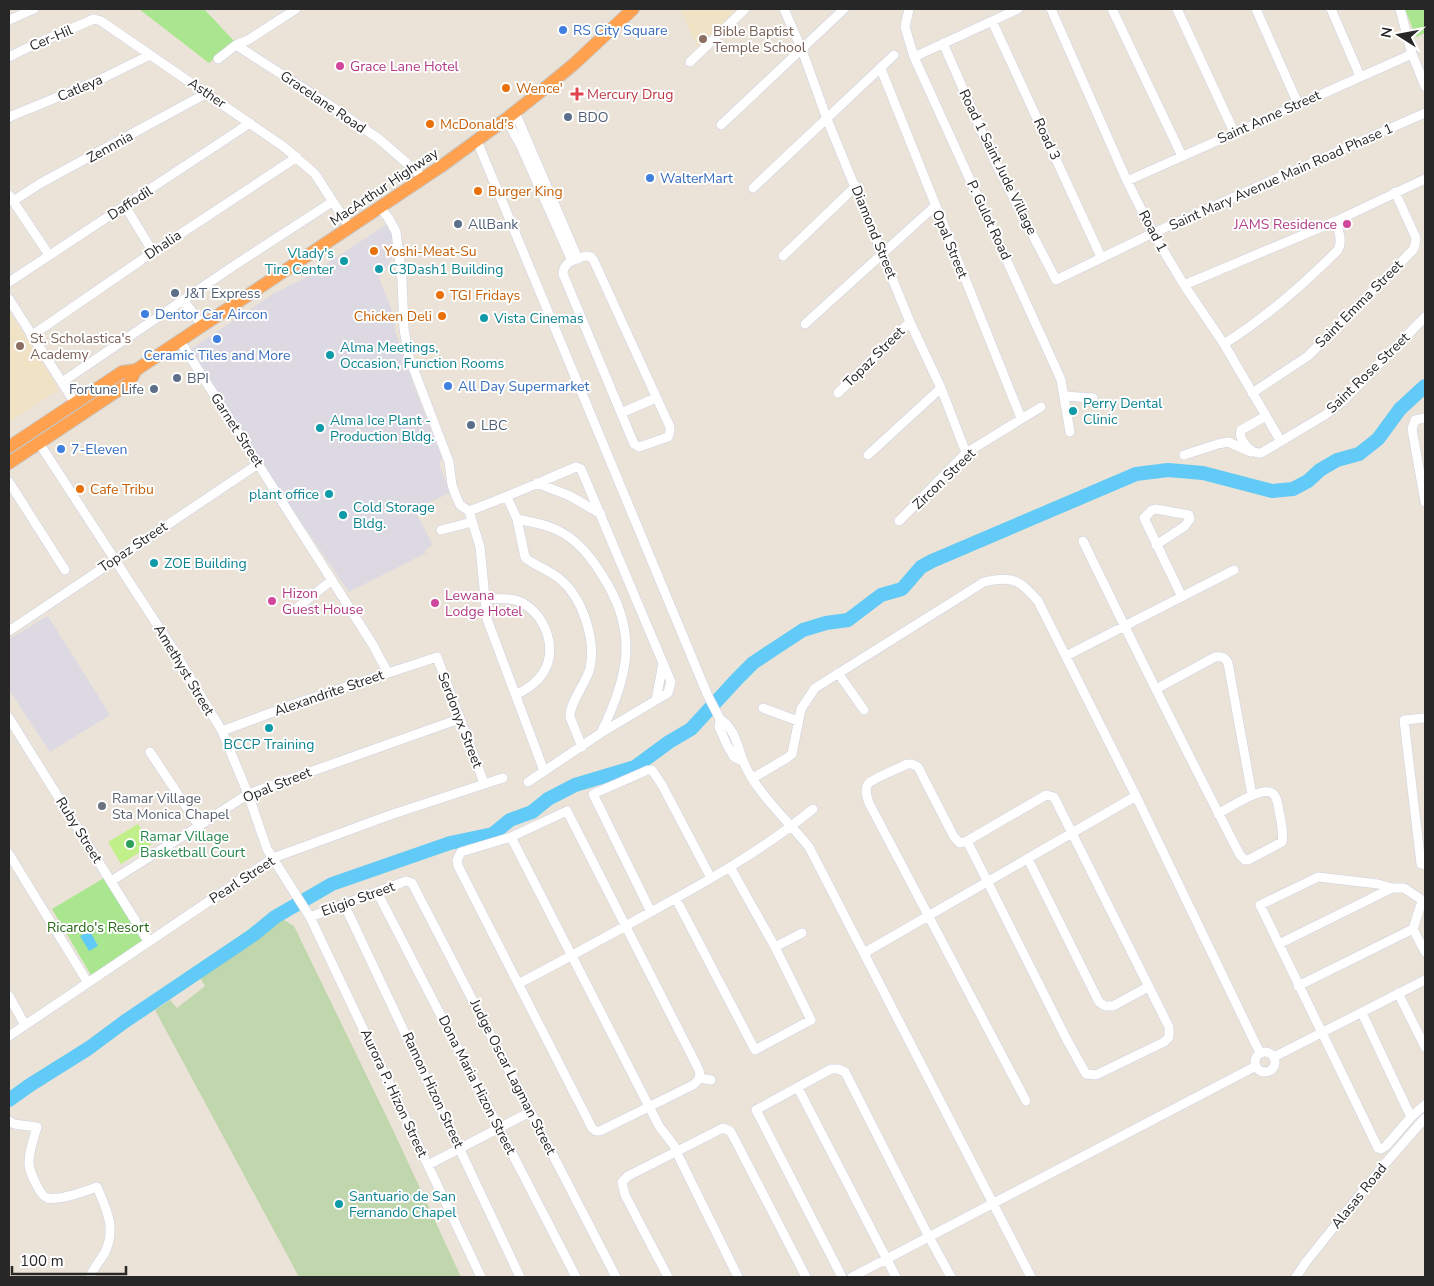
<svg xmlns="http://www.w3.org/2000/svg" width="1434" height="1286" font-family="'Nunito Sans',sans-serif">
	<rect width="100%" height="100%" fill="#ebe3d7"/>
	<path fill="#dcd9e3" d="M387,224L390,228L396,245L393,257L379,278L396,321L394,327L416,392L442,458L439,464L450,493L414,509L433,545L425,550L426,553L349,592L263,466L188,351L273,294L305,278Z
		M48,616L110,715L50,752L9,690V639Z"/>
	<path fill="#efe2c5" d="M680,9H737L722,24L724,27L700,52Z
		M9,311L54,381L58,390L9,422Z"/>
	<path fill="#aae68f" d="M139,9H204L234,41L209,63Z
		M1405,9H1425V33L1416,37Z
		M104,878L143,942L91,975L52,909Z"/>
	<path fill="#c0d6ad" d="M279,917L294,926L394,1132L461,1277H299L155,1010L170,1000L177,1008L205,986L200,978Z"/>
	<path fill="#c1ef8a" d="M138,824L151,845L121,864L108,842Z"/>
	<path fill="#61caf6" d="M90,931L98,946L89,951L80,936Z"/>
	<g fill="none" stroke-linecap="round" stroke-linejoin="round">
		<path stroke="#61caf6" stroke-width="14" d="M9,1100L30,1085L89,1048L124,1022L253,935L275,917L332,884L450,843L493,834L510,820L532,812L548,799L575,785L635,767L669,742L691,729L737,679L753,663L771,651L803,630L826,623L848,620L881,595L902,589L921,567L932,561L1136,474L1168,470L1203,473L1272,491L1293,489L1308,481L1320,470L1337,460L1359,454L1378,439L1400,409L1425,386"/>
		<defs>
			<path id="minor" d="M784,9L802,50L827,119L910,322L941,388L966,453
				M909,9L905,27L914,57L1054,364L1061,380L1070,432
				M1051,9L1127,181L1153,233L1184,285L1224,344L1280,440
				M1112,9L1182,156
				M1177,9L1234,132
				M1256,9L1298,104
				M1331,9L1360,76
				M1400,9L1412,54L1425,86
				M9,20L34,9
				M992,21L1101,257
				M943,43L995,162L1056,280L1153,233L1425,113
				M236,45L328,104L379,139L424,178
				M9,57L31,46L94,19L101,21L284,147L315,174L350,228
				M914,57L1018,9
				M218,59L236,45L248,40L296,9
				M690,62L745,9
				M881,69L1021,418
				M515,112L578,259
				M9,117L97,81L150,55
				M506,119L520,144L572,261
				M721,125L844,9
				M477,141L708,696L720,719L719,727L727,745L734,757L744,762
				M1127,181L1412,54
				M753,188L894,55
				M9,195L49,255
				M13,201L41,183L207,93
				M125,206L153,252
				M380,207L389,219L396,232L402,280L404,329L409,357L449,462L452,485L456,496L460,505L469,511L480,547L487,619L544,771
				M586,256L591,257L594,261L670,427V431L668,437L639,447L634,444L563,274C563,262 575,259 586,256Z
				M783,256L856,186
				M9,282L250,123
				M1184,285L1336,221L1425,179
				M9,299L75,403
				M184,301L202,325
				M805,324L935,206
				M31,336L153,252L297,157
				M180,341L373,645L388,673
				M1224,344C1267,317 1303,285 1338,250C1343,241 1338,230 1336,221
				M62,382L235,265L332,202
				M838,393L910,322
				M1252,393L1308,356L1413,250L1415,245L1416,238L1395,192
				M1064,396L1093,398
				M621,413L656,398
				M1266,416L1241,430C1238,440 1251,454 1261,453L1325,415L1342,402L1425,317
				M1425,418L1415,420L1412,429L1425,502
				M39,443L173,649L222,731L248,794L267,849L310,917L481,1277
				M868,455L941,388
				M1184,455L1218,444L1228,442L1251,452
				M9,482L65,570
				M537,483L570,496L601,514
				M507,497L517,519L525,557L528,560C539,567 552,572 561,580C583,599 596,640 590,668C586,684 569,703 570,717L582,747
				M469,511C505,498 540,482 576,467L581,469L671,682L668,693L601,733L528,782
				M517,519C530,522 545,524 557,530C577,539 591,557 602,575C639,632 629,675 601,733
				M899,521L966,453L1041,407
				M441,530L472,522
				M1083,541C1134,646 1186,751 1240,855L1245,860H1248L1282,842C1284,832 1281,821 1279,811C1278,805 1277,796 1272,793C1261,786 1229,808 1218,814
				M1156,545L1185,526L1190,519L1189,515L1156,509L1152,510L1144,518L1182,597
				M485,599C497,599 512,597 523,603C546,617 558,649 543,673C536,684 526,689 516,695
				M293,611L332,580
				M9,631L258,464
				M1066,656L1234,570
				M838,673L864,710
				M1156,689L1215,657C1222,656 1225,657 1228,663L1252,795
				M656,700L663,663
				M763,708L798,721
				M9,718L148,941
				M1425,718L1404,720L1421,864L1425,865
				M720,719C735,728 738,748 744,763C756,792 789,822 809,847L1031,1277
				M222,731L300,702L437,657L484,783
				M150,752L199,826
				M753,778L787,758L792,754L801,709L815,688L984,582C1012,575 1020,580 1038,601L1136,796L1260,1053
				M567,811L699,1070C701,1077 699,1080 693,1085L600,1131H596L592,1128L458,866L457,860L461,852L511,837Z
				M511,837L659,1126L675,1147L676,1151L738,1277
				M967,841L1067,1040L1086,1074L1096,1075L1164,1042L1169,1037V1027L1054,797L1046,795L967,841L960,843L954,837L918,767L912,764H907C900,768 872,779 868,784C864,790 867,797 869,803L1026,1101
				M9,854L88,983
				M1028,859L1099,1002L1105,1006H1113L1148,987
				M111,881L199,826L248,794L459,719
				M377,892L576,1277
				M676,899L755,1050L811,1020L775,947L730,867
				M1425,902L1404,888H1392L1378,884L1318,877L1260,905L1378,1148L1381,1149L1386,1146L1411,1117L1425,1105
				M344,904L520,1277
				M651,912L593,794L648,770H652L662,785L711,878
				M310,917L406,881L412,883L616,1277
				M1413,929L1425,952
				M1279,944L1392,888
				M775,947L802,933
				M864,953L1136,796
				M518,984C562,961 606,937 649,913C706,882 763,850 813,809
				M1298,986L1413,929L1422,901
				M1398,993L1425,1047
				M9,996L25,1025
				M1362,1013L1411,1117
				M9,1036L273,858L393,814L503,778
				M1255 1062a10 10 0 1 1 20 0a10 10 0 1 1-20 0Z
				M1274,1057L1425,980
				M700,1078L711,1080
				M798,1088L896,1277
				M9,1121L14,1124L37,1127C34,1138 28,1153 29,1165C30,1172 40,1196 47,1198C60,1201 85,1191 97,1187C107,1210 117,1230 104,1254C99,1262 93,1269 90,1277
				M428,1165L530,1112
				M668,1277L625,1195L622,1182L628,1176L723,1128L730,1131L733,1136L806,1277
				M842,1277L756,1110L831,1069H838L845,1072L929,1237L951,1277
				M852,1277L1256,1066
				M1296,1277L1306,1262L1383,1166L1425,1118"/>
			<path id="highway" d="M9,447L122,372L136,370L443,165L506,119L545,88L574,64L633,9
				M9,463L129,383L136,370"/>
		</defs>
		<use href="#minor" stroke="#ccd0e2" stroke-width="10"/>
		<use href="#highway" stroke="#c7c7c7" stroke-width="14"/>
		<use href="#minor" stroke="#fff" stroke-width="9"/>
		<use href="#highway" stroke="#ffa14e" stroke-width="12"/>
	</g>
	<g fill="#3f7fe0" stroke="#fff" stroke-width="2">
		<circle cx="563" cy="30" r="5"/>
		<circle cx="650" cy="178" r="5"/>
		<circle cx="145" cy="314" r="5"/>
		<circle cx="217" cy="339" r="5"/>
		<circle cx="448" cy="386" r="5"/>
		<circle cx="61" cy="449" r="5"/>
	</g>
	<g fill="#8d6e63" stroke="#fff" stroke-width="2">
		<circle cx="703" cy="39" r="5"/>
		<circle cx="20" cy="346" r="5"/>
	</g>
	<g fill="#d1479c" stroke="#fff" stroke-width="2">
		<circle cx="340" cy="66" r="5"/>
		<circle cx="1347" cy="224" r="5"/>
		<circle cx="272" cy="601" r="5"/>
		<circle cx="435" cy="603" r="5"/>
	</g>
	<g fill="#e8710a" stroke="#fff" stroke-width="2">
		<circle cx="506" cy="88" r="5"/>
		<circle cx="430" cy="124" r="5"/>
		<circle cx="478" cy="191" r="5"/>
		<circle cx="374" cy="251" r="5"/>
		<circle cx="440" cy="295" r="5"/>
		<circle cx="442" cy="316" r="5"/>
		<circle cx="80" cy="489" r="5"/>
	</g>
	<path fill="#e0444e" stroke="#fff" stroke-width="2" d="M574.5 86.5h5v5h5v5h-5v5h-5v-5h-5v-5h5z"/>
	<g fill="#5c6f8a" stroke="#fff" stroke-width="2">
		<circle cx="568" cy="117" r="5"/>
		<circle cx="458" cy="224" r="5"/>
		<circle cx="175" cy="293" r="5"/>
		<circle cx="177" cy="378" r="5"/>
		<circle cx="154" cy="389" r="5"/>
		<circle cx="471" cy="425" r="5"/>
	</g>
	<g fill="#0f9aa8" stroke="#fff" stroke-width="2">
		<circle cx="344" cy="261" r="5"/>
		<circle cx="379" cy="269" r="5"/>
		<circle cx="484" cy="318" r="5"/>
		<circle cx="330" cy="355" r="5"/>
		<circle cx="1073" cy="411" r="5"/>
		<circle cx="320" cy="428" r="5"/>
		<circle cx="329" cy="494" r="5"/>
		<circle cx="343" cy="515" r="5"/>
		<circle cx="154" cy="563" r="5"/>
		<circle cx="269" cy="728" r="5"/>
		<circle cx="339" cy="1204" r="5"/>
	</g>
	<circle fill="#6b7280" stroke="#fff" stroke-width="2" cx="102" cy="806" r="5"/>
	<circle fill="#2e9e5b" stroke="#fff" stroke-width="2" cx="130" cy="844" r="5"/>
	<g text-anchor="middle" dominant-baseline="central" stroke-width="4" stroke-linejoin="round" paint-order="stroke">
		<g font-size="14" fill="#366cbe" stroke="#fff" text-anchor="start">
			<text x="573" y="30">RS City Square</text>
			<text x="660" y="178">WalterMart</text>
			<text x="155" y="314">Dentor Car Aircon</text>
			<text x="217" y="355" text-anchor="middle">Ceramic Tiles and More</text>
			<text x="458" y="386">All Day Supermarket</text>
			<text x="71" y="449">7-Eleven</text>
		</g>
		<g font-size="14" fill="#785e54" stroke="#fff" text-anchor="start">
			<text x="713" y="31">Bible Baptist<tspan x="713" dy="16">Temple School</tspan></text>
			<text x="30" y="338">St. Scholastica's<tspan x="30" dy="16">Academy</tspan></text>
		</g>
		<g font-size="14" fill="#272727" stroke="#fff">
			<text transform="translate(51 38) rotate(-23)">Cer-Hil</text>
			<text transform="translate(80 88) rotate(-23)">Catleya</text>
			<text transform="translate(207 93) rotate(34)">Asther</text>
			<text transform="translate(323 102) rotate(34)">Gracelane Road</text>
			<text transform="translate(1269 117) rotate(-24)">Saint Anne Street</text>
			<text transform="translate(1047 139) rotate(65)">Road 3</text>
			<text transform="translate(110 147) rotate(-29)">Zennnia</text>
			<text transform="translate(998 162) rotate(64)">Road 1 Saint Jude Village</text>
			<text transform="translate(1281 177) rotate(-24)">Saint Mary Avenue Main Road Phase 1</text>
			<text transform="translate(384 187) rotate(-34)">MacArthur Highway</text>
			<text transform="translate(130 203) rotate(-33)">Daffodil</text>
			<text transform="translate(989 220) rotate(65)">P. Gulot Road</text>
			<text transform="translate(1153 231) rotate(62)">Road 1</text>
			<text transform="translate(874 232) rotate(68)">Diamond Street</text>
			<text transform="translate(950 244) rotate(68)">Opal Street</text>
			<text transform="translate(163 245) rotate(-34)">Dhalia</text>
			<text transform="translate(1359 304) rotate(-45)">Saint Emma Street</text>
			<text transform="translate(874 357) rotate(-45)">Topaz Street</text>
			<text transform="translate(1368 373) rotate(-44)">Saint Rose Street</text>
			<text transform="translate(237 430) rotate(57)">Garnet Street</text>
			<text transform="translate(944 479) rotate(-44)">Zircon Street</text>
			<text transform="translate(133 547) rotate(-34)">Topaz Street</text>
			<text transform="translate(184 670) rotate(59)">Amethyst Street</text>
			<text transform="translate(329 693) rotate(-19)">Alexandrite Street</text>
			<text transform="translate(460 720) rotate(69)">Serdonyx Street</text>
			<text transform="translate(277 785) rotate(-22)">Opal Street</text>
			<text transform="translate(79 830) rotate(58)">Ruby Street</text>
			<text transform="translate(242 880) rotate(-33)">Pearl Street</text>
			<text transform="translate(358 899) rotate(-20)">Eligio Street</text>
			<text transform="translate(513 1077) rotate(63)">Judge Oscar Lagman Street</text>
			<text transform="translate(477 1085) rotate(63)">Dona Maria Hizon Street</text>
			<text transform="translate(433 1090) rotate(65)">Ramon Hizon Street</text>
			<text transform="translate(394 1093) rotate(65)">Aurora P. Hizon Street</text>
			<text transform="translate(1359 1196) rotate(-51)">Alasas Road</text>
		</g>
		<g font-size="14" fill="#b23c85" stroke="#fff" text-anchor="start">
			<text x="350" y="66">Grace Lane Hotel</text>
			<text x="1337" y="224" text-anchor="end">JAMS Residence</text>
			<text x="282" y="593">Hizon<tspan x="282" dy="16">Guest House</tspan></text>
			<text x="445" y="595">Lewana<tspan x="445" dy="16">Lodge Hotel</tspan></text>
		</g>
		<g font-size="14" fill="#c56008" stroke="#fff" text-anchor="start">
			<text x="516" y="88">Wence'</text>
			<text x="440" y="124">McDonald's</text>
			<text x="488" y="191">Burger King</text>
			<text x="384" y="251">Yoshi-Meat-Su</text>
			<text x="450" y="295">TGI Fridays</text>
			<text x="432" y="316" text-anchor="end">Chicken Deli</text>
			<text x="90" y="489">Cafe Tribu</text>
		</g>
		<g font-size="14" fill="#be3a42" stroke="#fff" text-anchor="start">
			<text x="587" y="94">Mercury Drug</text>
		</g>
		<g font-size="14" fill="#4e5e75" stroke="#fff" text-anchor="start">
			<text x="578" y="117">BDO</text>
			<text x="468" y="224">AllBank</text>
			<text x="185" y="293">J&amp;T Express</text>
			<text x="187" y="378">BPI</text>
			<text x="144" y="389" text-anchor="end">Fortune Life</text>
			<text x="481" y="425">LBC</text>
		</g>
		<g font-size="14" fill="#0d838f" stroke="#fff" text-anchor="start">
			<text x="334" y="253" text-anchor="end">Vlady's<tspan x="334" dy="16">Tire Center</tspan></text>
			<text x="389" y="269">C3Dash1 Building</text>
			<text x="494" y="318">Vista Cinemas</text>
			<text x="340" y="347">Alma Meetings,<tspan x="340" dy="16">Occasion, Function Rooms</tspan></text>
			<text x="1083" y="403">Perry Dental<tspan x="1083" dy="16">Clinic</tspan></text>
			<text x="330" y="420">Alma Ice Plant -<tspan x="330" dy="16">Production Bldg.</tspan></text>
			<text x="319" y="494" text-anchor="end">plant office</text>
			<text x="353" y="507">Cold Storage<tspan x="353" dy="16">Bldg.</tspan></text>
			<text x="164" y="563">ZOE Building</text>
			<text x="269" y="744" text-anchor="middle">BCCP Training</text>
			<text x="349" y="1196">Santuario de San<tspan x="349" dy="16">Fernando Chapel</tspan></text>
		</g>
		<g font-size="14" fill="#5b616d" stroke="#fff" text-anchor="start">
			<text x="112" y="798">Ramar Village<tspan x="112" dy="16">Sta Monica Chapel</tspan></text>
		</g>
		<g font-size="14" fill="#27864d" stroke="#fff" text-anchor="start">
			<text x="140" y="836">Ramar Village<tspan x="140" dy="16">Basketball Court</tspan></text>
		</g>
		<g font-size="14" fill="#236714" stroke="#fff">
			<text x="98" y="927">Ricardo's Resort</text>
		</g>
	</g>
	<rect width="1434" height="1286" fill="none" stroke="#272727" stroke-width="20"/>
	<g transform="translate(1399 35) rotate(281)" stroke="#ffffff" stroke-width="4" paint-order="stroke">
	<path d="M0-4L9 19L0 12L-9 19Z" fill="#272727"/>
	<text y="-8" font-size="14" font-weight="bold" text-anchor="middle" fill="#272727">N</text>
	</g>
	<path d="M12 1266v8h114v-8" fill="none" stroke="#272727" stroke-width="2.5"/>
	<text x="20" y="1266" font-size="15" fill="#272727" stroke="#ffffff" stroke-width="4" paint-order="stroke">100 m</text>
</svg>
